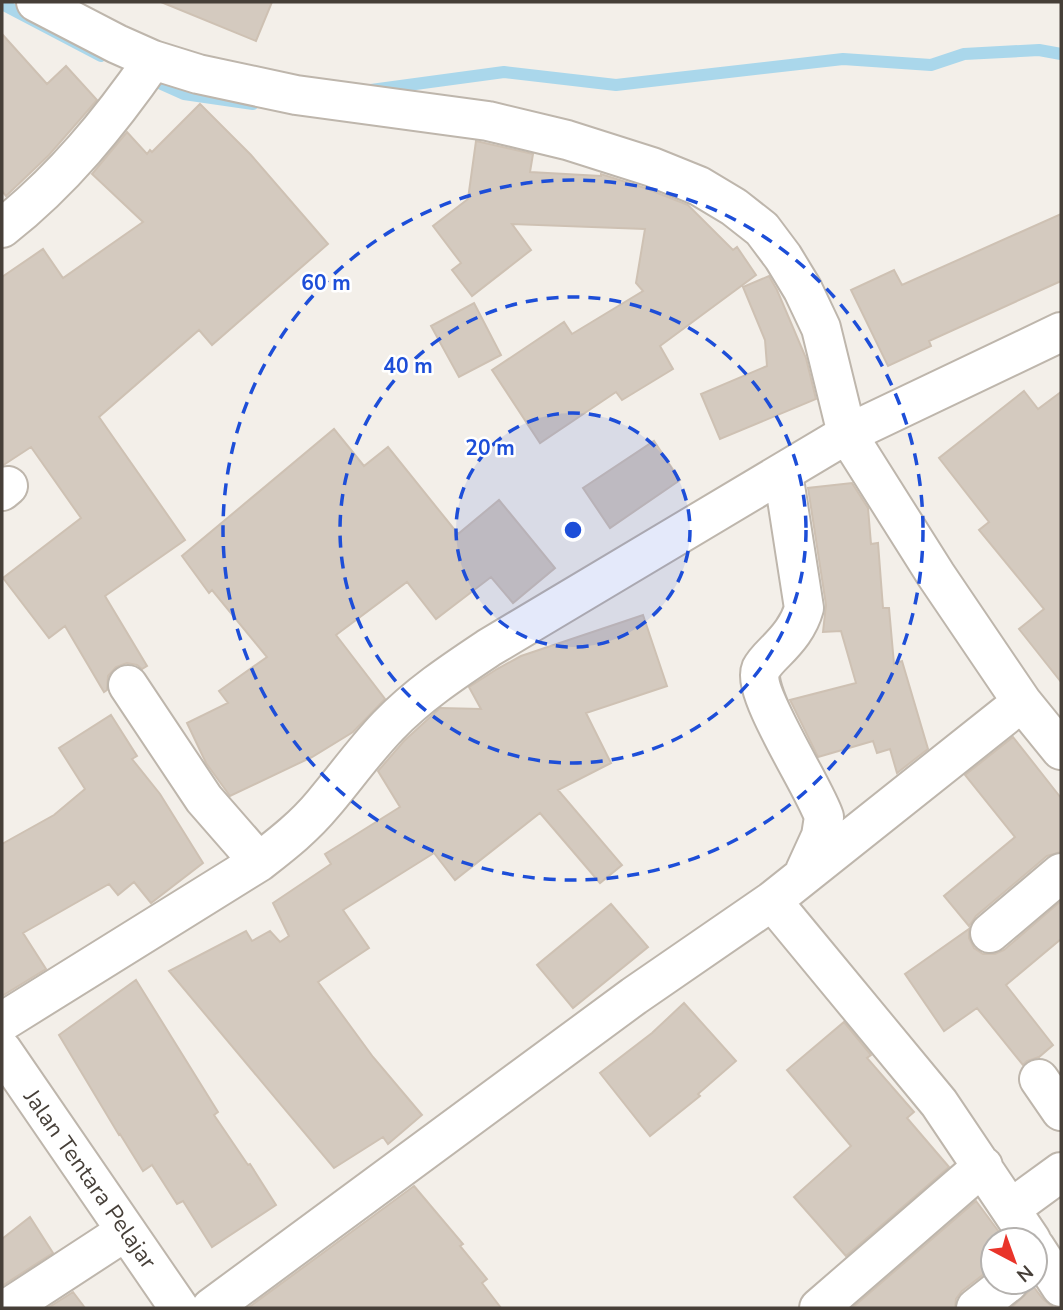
<svg xmlns="http://www.w3.org/2000/svg" width="1063" height="1310" font-family="'Nunito Sans',sans-serif">
	<rect width="100%" height="100%" fill="#f3efe9"/>
	<g fill="none" stroke-linecap="round" stroke-linejoin="round">
		<path stroke="#aad7eb" stroke-width="12" d="M2,4L101,56
			M146,77L184,94L253,104
			M371,90L504,72L616,85L843,59L931,65L964,54L1039,50L1061,54"/>
	</g>
	<path fill="#d4cabf" stroke="#cec1b3" stroke-width="2" d="M161,2H272L256,41Z
		M2,34L47,84L66,66L97,100L49,155L6,196L2,191Z
		M200,104L251,155L328,244L212,345L199,330L99,417L185,540L105,596L147,666L142,669L137,665L127,663L116,667L108,676L107,690L104,692L65,626L49,638L3,578L81,518L31,447L2,466V277L43,249L63,278L143,222L92,174L127,132L147,154L150,150L152,152Z
		M476,141L533,154L530,172L601,176V174L645,188L688,205L733,250L737,247L756,275L660,346L673,369L622,400L616,392L540,443L492,370L564,322L572,334L643,291L636,283L645,229L512,224L531,250L472,296L452,270L461,263L433,226L468,199Z
		M1061,214V281L929,341L931,346L888,366L851,290L894,270L902,285Z
		M769,276L777,290L806,358L816,399L720,439L701,394L767,366L765,340L743,287Z
		M474,303L501,355L459,377L431,326Z
		M1024,391L1038,409L1061,392V682L1019,629L1044,609L979,530L989,522L939,458Z
		M334,429L364,466L388,447L458,534L499,500L555,568L513,603L491,577L436,619L407,582L336,635L385,699L353,732L312,757L230,796L206,763L187,723L228,703L219,691L267,657L212,590L209,593L182,556Z
		M654,441L680,480L610,528L583,488Z
		M852,483L868,508L871,544L878,543L883,608H889L894,664L902,661L928,749L897,773L890,749L877,753L873,741L818,757L790,700L856,683L841,631L823,632L826,605L808,488Z
		M643,615L667,686L586,713L611,763L558,790L622,865L600,883L540,813L455,880L434,853L343,910L369,948L318,982L373,1057L422,1115L388,1144L383,1137L334,1168L169,971L246,931L252,941L270,931L280,942L289,936L273,903L331,864L325,854L400,807L378,771L404,741L440,708L481,709L469,687L497,669L521,656Z
		M111,715L137,756L132,759L160,794L203,863L151,903L134,882L118,895L109,884L23,933L46,969L2,996V844L54,815L85,789L59,748Z
		M1013,737L1061,798V852L1047,856L976,916L969,926L944,896L1015,837L965,775Z
		M1061,901V939L1006,985L1053,1045L1039,1057L1027,1061L1023,1065L977,1008L944,1031L905,974L969,929V938L974,948L983,954H995L1004,950Z
		M611,904L648,947L573,1008L537,965Z
		M136,980L218,1112L214,1115L248,1165L250,1164L276,1205L212,1247L183,1201L177,1204L152,1165L143,1171L120,1134L119,1135L59,1035Z
		M684,1003L736,1061L698,1094L700,1096L650,1136L600,1073L652,1033Z
		M844,1022L871,1055L867,1058L914,1112L907,1118L949,1167L846,1256L794,1197L851,1146L787,1070Z
		M414,1186L463,1244L460,1246L487,1279L482,1283L501,1308H248Z
		M976,1201L1005,1240H993V1267L962,1291L956,1299L955,1308H852Z
		M30,1217L53,1253L2,1286V1239Z
		M1030,1282L1043,1299L1054,1308H1011L1029,1291Z
		M73,1292L85,1308H48Z"/>
	<g fill="none" stroke-linecap="round" stroke-linejoin="round">
		<defs>
			<path id="minor" d="M36,2L117,44L153,60L198,74L296,95L488,121L567,140L652,167L699,186L734,207L762,229L783,257L803,290L821,328L847,434L936,575L1022,702L1061,750
				M2,228C62,181 110,122 153,60
				M783,473L804,608C799,626 788,639 775,652C770,657 764,663 761,669C751,693 815,788 824,817L821,836L805,871
				M2,491L8,486
				M128,685L204,799L259,862
				M772,901L939,1103L1031,1240
				M990,933L1061,873
				M2,1022L259,862C282,844 304,827 323,804C345,778 365,750 388,726C419,694 454,671 490,647L847,434L1061,332
				M2,1050L179,1308
				M1039,1079L1061,1111
				M1024,1199L1061,1172
				M1035,1247L1061,1287
				M8,1308L126,1231
				M211,1308L634,996L772,901L1022,702
				M819,1308L983,1166
				M976,1308L1009,1282"/>
		</defs>
		<use href="#minor" stroke="#beb6ac" stroke-width="42"/>
		<use href="#minor" stroke="#fff" stroke-width="38"/>
	</g>
	<circle cx="573" cy="530" r="117" fill="#1d4ed8" fill-opacity=".12"/>
	<g fill="none" stroke="#1d4ed8" stroke-width="3.5" stroke-dasharray="12 9">
		<circle cx="573" cy="530" r="117"/>
		<circle cx="573" cy="530" r="233"/>
		<circle cx="573" cy="530" r="350"/>
	</g>
	<g text-anchor="middle" dominant-baseline="central" stroke-width="5" stroke-linejoin="round" paint-order="stroke">
		<g font-size="23" fill="#463f38" stroke="#fff">
			<text transform="translate(90 1179) rotate(55)">Jalan Tentara Pelajar</text>
		</g>
	</g>
	<circle cx="573" cy="530" r="10" fill="#1d4ed8" stroke="#fff" stroke-width="3.5"/>
	<g font-size="21" text-anchor="middle" font-weight="bold" fill="#1d4ed8" stroke="#fff" stroke-width="5" stroke-linejoin="round" paint-order="stroke">
		<text x="326" y="290">60 m</text>
		<text x="408" y="373">40 m</text>
		<text x="490" y="455">20 m</text>
	</g>
	<rect width="1063" height="1310" fill="none" stroke="#463f38" stroke-width="7"/>
	<g transform="translate(1014 1261) rotate(139)"><circle r="33" fill="#ffffff" stroke="#b5b2af" stroke-width="2"/>
	<path d="M0-5L12 26L0 18L-12 26Z" fill="#e9342a"/>
	<text y="-10" font-size="19" font-weight="bold" text-anchor="middle" fill="#463f38">N</text>
	</g>
</svg>
